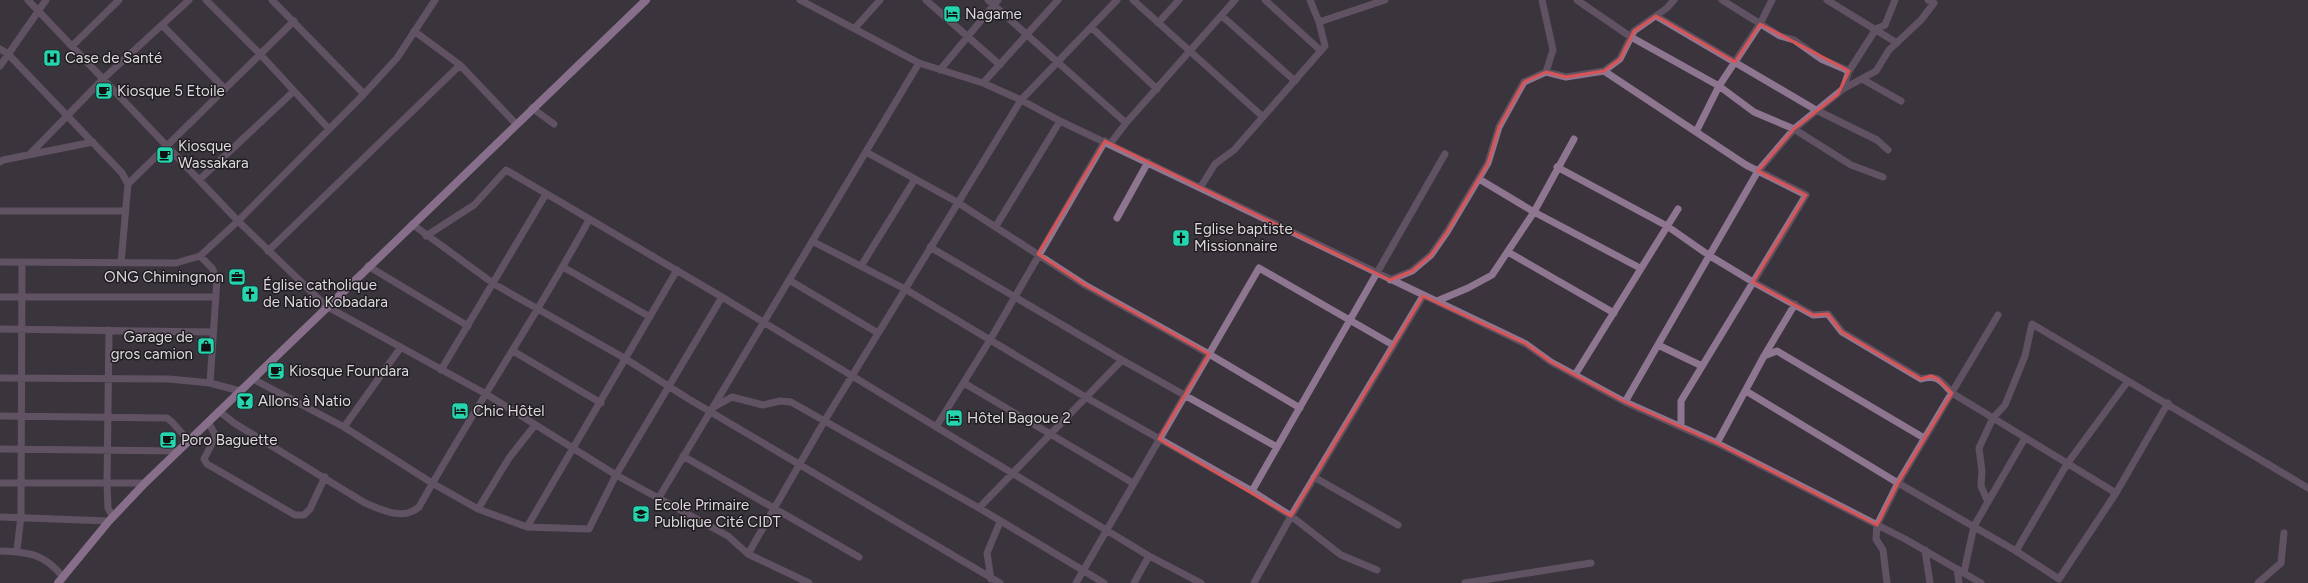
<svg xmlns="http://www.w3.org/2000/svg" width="2308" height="583" font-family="Figtree,sans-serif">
	<rect width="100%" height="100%" fill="#3b343c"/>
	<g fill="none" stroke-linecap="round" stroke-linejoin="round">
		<path stroke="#8e7691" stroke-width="7" d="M28,0L238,221L326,306L486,394L616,475L728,536L748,554L809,583
			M206,0L260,54L329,129
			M272,0L364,94
			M800,0L919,63L983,83L1021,100L1060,121L1526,344L1551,362L1625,402L1717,443L1905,539L1981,583
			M926,0L1000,65
			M988,0L1126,123
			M1133,0L1262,116
			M1265,0L1321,51
			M1542,0L1553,50L1546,72
			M1577,0L1631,37L1719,86L1754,112L1794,129L1851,165L1883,177
			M1722,0L1780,36L1794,40L1821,59L1849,71
			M1827,0L1897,43
			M1222,16L1295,81
			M1656,16L1816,110L1877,140L1888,150
			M1319,22L1385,0
			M1158,23L1179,0
			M162,25L225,89
			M855,28L880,0
			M1092,28L1157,89
			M414,31L460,65L516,124
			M72,46L119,0
			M0,49L8,54L122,173L128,184L121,263
			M0,66L46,0
			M940,70L998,0
			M1604,71L1746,165L1806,195L1681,401V427
			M1862,79L1901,101
			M983,83L1058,0
			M1843,89L1876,71L1889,50L1921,20L1934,3L1928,0
			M532,108L554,124
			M1696,132L1719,86L1760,24L1772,0
			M1110,144L1126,123L1235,0
			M866,152L957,202L1085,285L1209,354L1300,408
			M30,154L103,79L189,0
			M0,162L3,160L93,142
			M1557,167L1667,226L1710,256L1753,282L1813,315L1828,314L1842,332L1921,379C1938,374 1941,381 1952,393L2116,493
			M1479,179L1534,212L1640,268
			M199,180L294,91
			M128,184L294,21
			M1200,188L1215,164L1234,150L1325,46L1319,22L1310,0
			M0,211H124
			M1117,218L1148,162
			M412,224L494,284L626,359L687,398L1000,583
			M996,226L1060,121
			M426,236L474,205L506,170L722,297L1149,556L1201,583
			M812,241L905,289L1087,398L1252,491L1291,516L1341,555L1377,570
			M930,247L1122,360L1277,447
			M268,251L460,65
			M1508,252L1614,313
			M200,256L212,268L217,279L210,383
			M0,262L176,263L200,256L238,221L364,94L397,58L435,0
			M368,266L468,326
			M861,266L915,179
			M563,267L650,317
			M789,280L878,333
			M1390,280L1412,271L1431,255L1447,232L1488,163L1499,127L1524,82L1546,72L1566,77L1604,71L1620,59L1634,31L1667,8L1674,0
			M0,297H216
			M1437,301L1468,288L1492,275L1534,212L1574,139
			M0,329L212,332
			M109,330L107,483L108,508L113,517
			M1658,345L1702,366
			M513,351L601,403
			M1764,356L1777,351L1924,438
			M441,370L546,194
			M1575,375L1678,209
			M0,378L169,379L210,383L240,391
			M253,379L344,427L432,483L478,509L527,527L589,529L616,475L722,297
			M964,383L1133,483
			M1746,391L1898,483L2016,551L2059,579L2116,493L2168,403
			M1625,402L1758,171L1794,129L1843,89L1849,71L1876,29L1885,25L1895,0
			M714,407L732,397L763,405L780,401L791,402L979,508L1104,583
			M219,411L234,423L365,503C382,510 403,521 419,507C473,410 536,317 589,220
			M0,416L167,418L172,422L189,441
			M208,422L216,436L204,459L207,464L295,515H304L310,509L325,477
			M344,427L401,347
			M936,427L990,340L1105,141
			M1717,443L1764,356L1795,304
			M0,449L179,451
			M683,456L859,557
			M1314,477L1398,525
			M0,483H145
			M1252,491L1445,154
			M658,499L919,63
			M1988,502L1981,486L1982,471L1979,448L1993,418L2005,405L2012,388L2025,356L2032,324L2308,488
			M979,508L1122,360
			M478,509L509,458L535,425
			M0,517L109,521
			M527,527L677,270
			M17,550L21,516L22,262
			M1925,550L1930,583
			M0,551C28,552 44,553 63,577
			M2016,551L2067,464L2128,381
			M748,554L825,420L1021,100L1117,0
			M1957,569L1959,583
			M1964,572L1974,526L2025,438
			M991,579L987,553L1000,522
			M1076,583L1259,268L1393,345
			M1134,583L1149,556
			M1254,583L1291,516L1423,296
			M1465,583L1591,563
			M1887,583L1883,550L1876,539L1877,525L1898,483L1998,315
			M2258,583L2281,563L2284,533"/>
		<path stroke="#e4b4ea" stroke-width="8" d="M58,583L109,521L145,483L646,0"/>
	</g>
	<path d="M0 0H2308V583H0ZM1656,16L1735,62L1760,24L1849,71L1838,94L1794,129L1758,171L1806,195L1753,282L1813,315L1828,314L1842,332L1921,379L1931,376L1938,379L1952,393L1898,483L1877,525L1717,443L1625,402L1551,362L1526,344L1423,296L1291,516L1159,439L1209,354L1085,285L1038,254L1105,141L1390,280L1412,271L1431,255L1447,232L1488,163L1499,127L1524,82L1546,72L1566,77L1604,71L1620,59L1634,31Z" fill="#3b343c" fill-opacity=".55" fill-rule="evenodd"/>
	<path fill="none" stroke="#d85456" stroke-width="3" stroke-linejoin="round" d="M1656,16L1735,62L1760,24L1849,71L1838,94L1794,129L1758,171L1806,195L1753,282L1813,315L1828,314L1842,332L1921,379L1931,376L1938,379L1952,393L1898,483L1877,525L1717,443L1625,402L1551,362L1526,344L1423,296L1291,516L1159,439L1209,354L1085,285L1038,254L1105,141L1390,280L1412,271L1431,255L1447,232L1488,163L1499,127L1524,82L1546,72L1566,77L1604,71L1620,59L1634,31Z"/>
	<defs>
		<symbol id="hotel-square" viewBox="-11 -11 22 22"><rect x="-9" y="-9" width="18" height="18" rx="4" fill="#25d5ae" stroke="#201d21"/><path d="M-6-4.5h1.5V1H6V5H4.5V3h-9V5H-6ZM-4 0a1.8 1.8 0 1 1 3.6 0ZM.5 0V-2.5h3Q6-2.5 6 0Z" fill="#111"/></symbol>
		<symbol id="hospital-square" viewBox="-11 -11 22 22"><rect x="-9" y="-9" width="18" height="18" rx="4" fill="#25d5ae" stroke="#201d21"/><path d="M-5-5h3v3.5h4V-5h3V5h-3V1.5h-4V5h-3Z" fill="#111"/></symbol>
		<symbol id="cafe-square" viewBox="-11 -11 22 22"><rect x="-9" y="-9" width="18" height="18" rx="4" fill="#25d5ae" stroke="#201d21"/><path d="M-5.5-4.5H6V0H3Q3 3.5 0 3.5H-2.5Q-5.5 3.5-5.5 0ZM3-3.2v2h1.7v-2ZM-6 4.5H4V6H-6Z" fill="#111"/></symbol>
		<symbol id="church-square" viewBox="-11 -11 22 22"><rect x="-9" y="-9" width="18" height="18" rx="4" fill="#25d5ae" stroke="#201d21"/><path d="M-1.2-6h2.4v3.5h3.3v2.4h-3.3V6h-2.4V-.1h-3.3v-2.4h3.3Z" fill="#111"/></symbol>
		<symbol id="office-square" viewBox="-11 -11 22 22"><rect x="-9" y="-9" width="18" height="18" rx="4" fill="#25d5ae" stroke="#201d21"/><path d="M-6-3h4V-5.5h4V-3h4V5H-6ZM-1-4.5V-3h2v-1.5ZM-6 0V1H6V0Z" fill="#111"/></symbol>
		<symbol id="shop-square" viewBox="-11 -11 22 22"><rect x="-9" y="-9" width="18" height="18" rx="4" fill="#25d5ae" stroke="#201d21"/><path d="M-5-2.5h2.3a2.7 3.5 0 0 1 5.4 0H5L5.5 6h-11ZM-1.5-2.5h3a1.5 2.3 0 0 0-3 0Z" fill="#111"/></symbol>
		<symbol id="bar-square" viewBox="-11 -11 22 22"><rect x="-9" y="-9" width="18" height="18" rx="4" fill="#25d5ae" stroke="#201d21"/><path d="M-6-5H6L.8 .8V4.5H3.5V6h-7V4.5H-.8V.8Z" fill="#111"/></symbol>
		<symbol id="school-square" viewBox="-11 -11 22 22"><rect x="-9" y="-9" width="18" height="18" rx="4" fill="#25d5ae" stroke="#201d21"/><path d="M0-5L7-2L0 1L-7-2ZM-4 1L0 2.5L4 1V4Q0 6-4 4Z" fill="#111"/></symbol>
	</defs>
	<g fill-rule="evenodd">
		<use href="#hotel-square" x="942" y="4" width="20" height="20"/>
		<use href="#hospital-square" x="42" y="48" width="20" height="20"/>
		<use href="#cafe-square" x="94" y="81" width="20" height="20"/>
		<use href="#cafe-square" x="155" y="145" width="20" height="20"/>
		<use href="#church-square" x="1171" y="228" width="20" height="20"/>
		<use href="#office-square" x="227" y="267" width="20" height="20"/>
		<use href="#church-square" x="240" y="284" width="20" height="20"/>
		<use href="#shop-square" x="196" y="336" width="20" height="20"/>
		<use href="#cafe-square" x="266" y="361" width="20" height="20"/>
		<use href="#bar-square" x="235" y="391" width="20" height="20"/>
		<use href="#hotel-square" x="450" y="401" width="20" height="20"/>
		<use href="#hotel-square" x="944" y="408" width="20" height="20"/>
		<use href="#cafe-square" x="158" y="430" width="20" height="20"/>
		<use href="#school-square" x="631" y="504" width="20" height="20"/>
	</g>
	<g text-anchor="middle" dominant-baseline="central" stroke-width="3" stroke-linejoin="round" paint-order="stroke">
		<g font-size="15" fill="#ded9de" stroke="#201d21" text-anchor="start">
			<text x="965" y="14">Nagame</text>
			<text x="65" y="58">Case de Santé</text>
			<text x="117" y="91">Kiosque 5 Etoile</text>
			<text x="178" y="146">Kiosque<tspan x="178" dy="17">Wassakara</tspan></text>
			<text x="1194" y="229">Eglise baptiste<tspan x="1194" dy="17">Missionnaire</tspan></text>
			<text x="224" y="277" text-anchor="end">ONG Chimingnon</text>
			<text x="263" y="285">Église catholique<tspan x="263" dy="17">de Natio Kobadara</tspan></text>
			<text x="193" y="337" text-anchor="end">Garage de<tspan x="193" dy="17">gros camion</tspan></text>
			<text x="289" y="371">Kiosque Foundara</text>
			<text x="258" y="401">Allons à Natio</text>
			<text x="473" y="411">Chic Hôtel</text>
			<text x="967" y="418">Hôtel Bagoue 2</text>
			<text x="181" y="440">Poro Baguette</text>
			<text x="654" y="505">Ecole Primaire<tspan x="654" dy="17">Publique Cité CIDT</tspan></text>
		</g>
	</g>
</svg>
